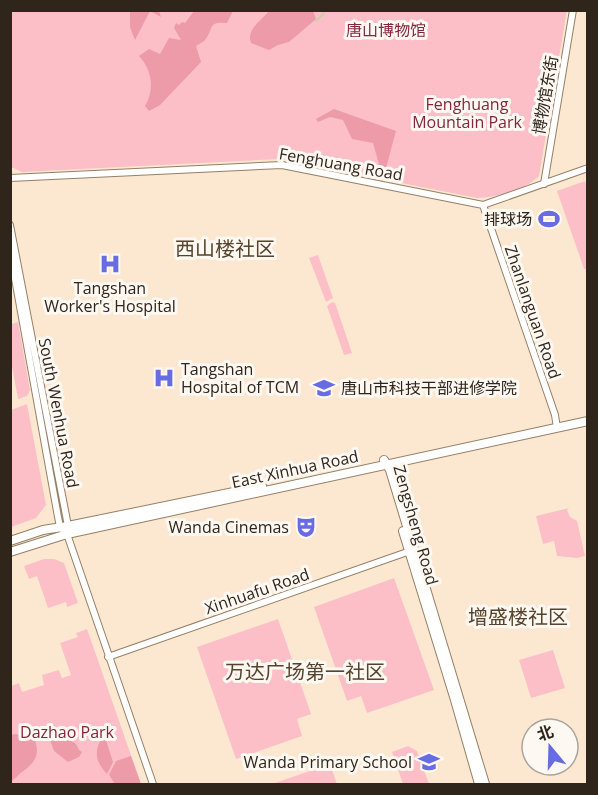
<svg xmlns="http://www.w3.org/2000/svg" width="598" height="795" font-family="'Open Sans','Noto Sans SC',sans-serif">
	<rect width="100%" height="100%" fill="#fce8d1"/>
	<path fill="#fcbfc8" d="M567,10L539,176C523,191 498,197 477,198L280,159L22,172L11,167V11Z
		M585,181L588,189L587,269H584L557,191Z
		M318,255L333,298L326,302L309,258Z
		M332,302L335,303L352,353L344,355L327,306Z
		M18,322L30,390L27,396L18,399L11,361V324Z
		M27,404L46,505L36,518L11,527V410Z
		M569,508L567,510L570,517L577,521L585,556L577,558L557,556L554,541L543,544L536,516Z
		M44,559H54L64,563L78,603L67,607L66,602L48,608L37,576L29,579L24,566Z
		M394,578L434,690L367,713L361,696L347,701L314,607Z
		M278,619L311,714L297,719L302,736L236,759L197,647Z
		M87,629L141,784H11V686L19,683L22,692L44,685L42,675L59,670L62,678L71,675L60,643L78,637L76,633Z
		M553,650L565,688L531,698L519,660Z
		M408,746L417,751L429,784H403L392,752Z
		M330,764L337,784H272Z"/>
	<path fill="#ed9ba8" d="M130,11H159L161,17L150,11L135,40L130,27Z
		M194,11H233L227,23C207,21 214,29 205,40C205,41 197,45 196,46L201,62L160,105L149,111L145,106C155,89 152,70 139,56L149,49L160,54L169,38L181,40L174,28L176,23L179,25L182,22L185,23Z
		M269,11H313L316,19L289,42L278,45L269,50L251,43C246,29 261,21 269,11Z
		M334,109L396,131L383,179L373,143L352,139L343,120L330,117L318,122L316,119Z
		M53,724L68,735L71,741L76,744L79,750L82,752L79,757L68,762L54,751L46,729L49,725Z
		M15,734L34,738C41,754 35,763 22,772C17,775 16,779 11,781V735Z
		M104,734L113,762L107,774C94,760 94,750 104,734Z
		M131,756L141,784H115L109,775L116,761Z"/>
	<g fill="none" stroke-linecap="round" stroke-linejoin="round">
		<path stroke="#b6da95" stroke-width="1.5" d="M316,21L324,13"/>
		<defs>
			<path id="tertiary" d="M10,178L282,165L483,205L588,168
				M544,184L573,10
				M483,205L555,415L557,428
				M10,225L68,526L67,534L153,784
				M10,251L58,517L60,527L63,530
				M108,657L413,550"/>
			<path id="secondary" d="M384,460L390,470L485,784
				M403,531L455,700L479,784"/>
			<path id="primary" d="M10,541L43,530L68,526L262,486
				M10,552L67,534L588,421"/>
		</defs>
		<use href="#tertiary" stroke="#957f65" stroke-width="8"/>
		<use href="#secondary" stroke="#957f65" stroke-width="10"/>
		<use href="#primary" stroke="#957f65" stroke-width="10"/>
		<use href="#tertiary" stroke="#fff" stroke-width="6"/>
		<use href="#secondary" stroke="#fff" stroke-width="8"/>
		<use href="#primary" stroke="#fff" stroke-width="8"/>
	</g>
	<defs>
		<symbol id="stadium-bare" viewBox="-9 -9 18 18"><path d="M0-5a6.5 5 0 1 0 0 10a6.5 5 0 1 0 0-10ZM-3.5-1.8h7v3.6h-7Z" fill="#676be4" stroke="#fdf8f2" stroke-width="2.5" paint-order="stroke"/></symbol>
		<symbol id="hospital-bare" viewBox="-9 -9 18 18"><path d="M-5-5h3v3.5h4V-5h3V5h-3V1.5h-4V5h-3Z" fill="#676be4" stroke="#fdf8f2" stroke-width="2.5" paint-order="stroke"/></symbol>
		<symbol id="university-bare" viewBox="-9 -9 18 18"><path d="M0-5L7-2L0 1L-7-2ZM-4 1L0 2.5L4 1V4Q0 6-4 4Z" fill="#676be4" stroke="#fdf8f2" stroke-width="2.5" paint-order="stroke"/></symbol>
		<symbol id="theatre-bare" viewBox="-9 -9 18 18"><path d="M-5-5.5Q0-4 5-5.5V0Q5 5 0 6Q-5 5-5 0ZM-3.3-2.5H-1v1.5H-3.3ZM1-2.5H3.3v1.5H1ZM-2.8 1Q0 5.5 2.8 1Z" fill="#676be4" stroke="#fdf8f2" stroke-width="2.5" paint-order="stroke"/></symbol>
		<symbol id="school-bare" viewBox="-9 -9 18 18"><path d="M0-5L7-2L0 1L-7-2ZM-4 1L0 2.5L4 1V4Q0 6-4 4Z" fill="#676be4" stroke="#fdf8f2" stroke-width="2.5" paint-order="stroke"/></symbol>
	</defs>
	<g fill-rule="evenodd">
		<use href="#stadium-bare" x="534" y="204" width="30" height="30"/>
		<use href="#hospital-bare" x="95" y="249" width="30" height="30"/>
		<use href="#hospital-bare" x="149" y="363" width="30" height="30"/>
		<use href="#university-bare" x="309" y="373" width="30" height="30"/>
		<use href="#theatre-bare" x="291" y="512" width="30" height="30"/>
		<use href="#school-bare" x="414" y="747" width="30" height="30"/>
	</g>
	<g text-anchor="middle" dominant-baseline="central" stroke-width="6" stroke-linejoin="round" paint-order="stroke">
		<g font-size="16" fill="#84253e" stroke="#fdf8f2">
			<text x="386" y="30">唐山博物馆</text>
			<text x="467" y="104">Fenghuang<tspan x="467" dy="18">Mountain Park</tspan></text>
			<text x="67" y="732">Dazhao Park</text>
		</g>
		<g font-size="16" fill="#2f251b" stroke="#fdf8f2">
			<text transform="translate(545 95) rotate(-80)">博物馆东街</text>
			<text transform="translate(341 164) rotate(10)">Fenghuang Road</text>
			<text transform="translate(533 312) rotate(71)">Zhanlanguan Road</text>
			<text transform="translate(59 413) rotate(79)">South Wenhua Road</text>
			<text transform="translate(295 469) rotate(-12)">East Xinhua Road</text>
			<text transform="translate(416 525) rotate(74)">Zengsheng Road</text>
			<text transform="translate(257 591) rotate(-19)">Xinhuafu Road</text>
		</g>
		<g font-size="16" fill="#2f251b" stroke="#fdf8f2" text-anchor="end">
			<text x="532" y="219">排球场</text>
			<text x="110" y="288" text-anchor="middle">Tangshan<tspan x="110" dy="18">Worker's Hospital</tspan></text>
			<text x="181" y="369" text-anchor="start">Tangshan<tspan x="181" dy="18">Hospital of TCM</tspan></text>
			<text x="341" y="388" text-anchor="start">唐山市科技干部进修学院</text>
			<text x="289" y="527">Wanda Cinemas</text>
			<text x="412" y="762">Wanda Primary School</text>
		</g>
		<g font-size="20" fill="#57432b" stroke="#fdf8f2">
			<text x="225" y="248">西山楼社区</text>
			<text x="518" y="616">增盛楼社区</text>
			<text x="305" y="671">万达广场第一社区</text>
		</g>
	</g>
	<rect width="598" height="795" fill="none" stroke="#2f251b" stroke-width="24"/>
	<g transform="translate(550 747) rotate(341)"><circle r="28" fill="#fdf8f2" stroke="#aba49c" stroke-width="1.5"/>
	<path d="M0-4.5L10 22L0 15L-10 22Z" fill="#676be4"/>
	<text y="-9" font-size="16" font-weight="bold" text-anchor="middle" fill="#2f251b">北</text>
	</g>
</svg>
